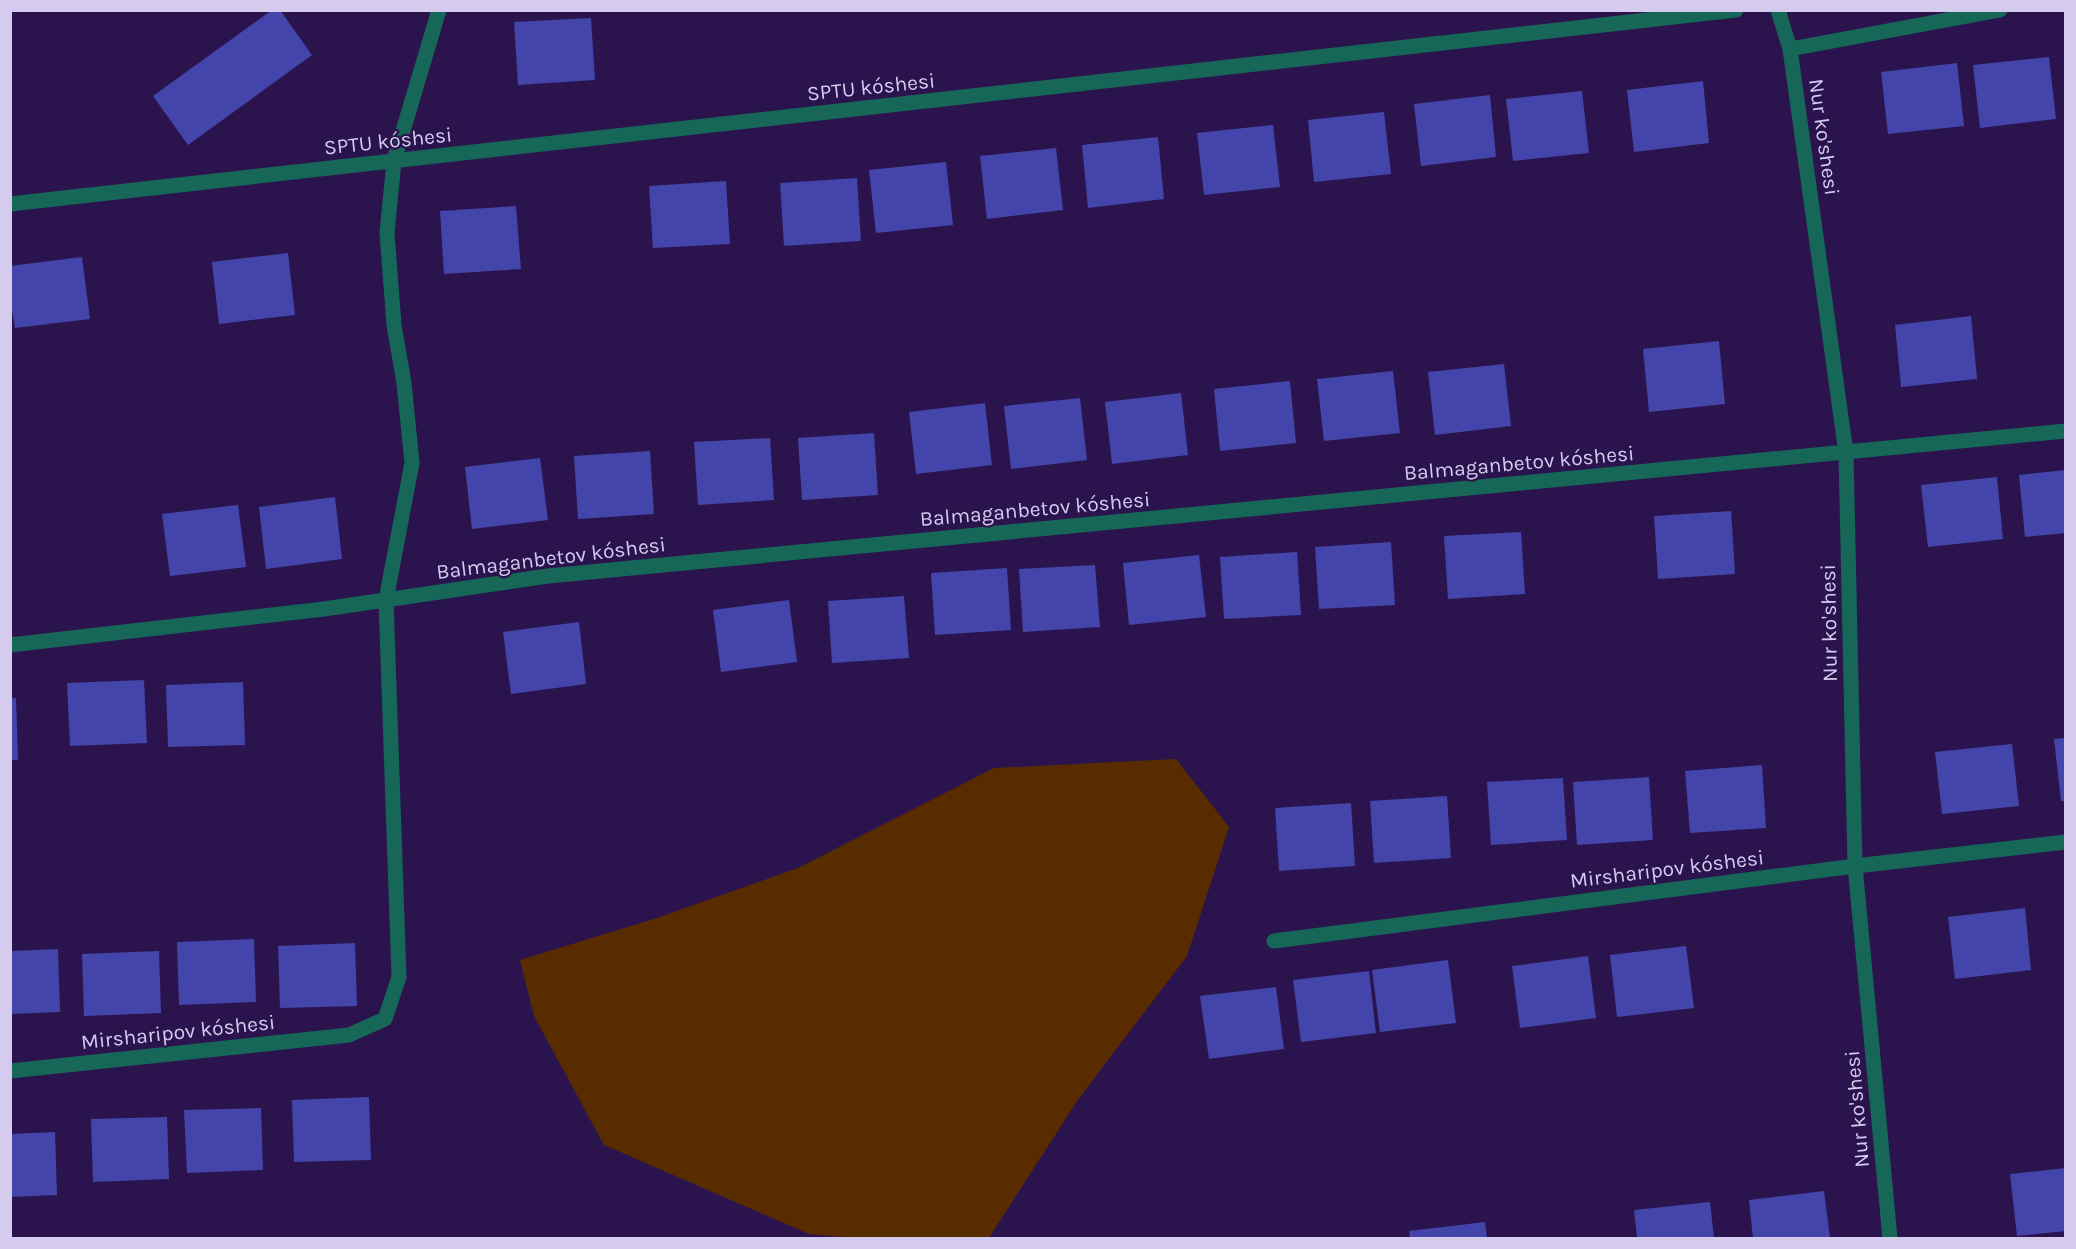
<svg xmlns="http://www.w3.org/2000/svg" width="2076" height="1249" font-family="Karla,sans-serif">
	<rect width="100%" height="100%" fill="#2b144e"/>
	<path fill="#592c00" d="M1176,759L1229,827L1187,956L1077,1101L989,1238H855L809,1234L604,1145L534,1016L520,960L657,918L798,868L994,768Z"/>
	<path fill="#4345aa" d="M272,10H280L312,55L188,145L153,96Z
		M591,18L595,80L518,85L514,22Z
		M2049,57L2056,119L1980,128L1973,65Z
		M1957,63L1964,126L1888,134L1881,72Z
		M1703,81L1709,143L1634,152L1627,90Z
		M1582,91L1589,153L1513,161L1506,99Z
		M1490,95L1496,157L1421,166L1414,104Z
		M1384,112L1391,174L1314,182L1308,120Z
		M1273,125L1280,187L1204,195L1197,133Z
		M1158,137L1164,199L1088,208L1082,145Z
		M1056,148L1063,210L987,219L980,156Z
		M946,162L953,225L876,233L869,170Z
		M857,178L861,241L784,246L780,183Z
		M726,181L730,244L653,248L649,186Z
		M516,206L521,269L444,274L440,211Z
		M288,253L295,315L219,324L212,262Z
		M82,257L90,319L15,328L10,298V266Z
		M1971,316L1977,379L1901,387L1895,325Z
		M1719,341L1725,404L1649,412L1643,349Z
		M1504,364L1511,426L1435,435L1428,372Z
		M1393,371L1400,433L1324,441L1317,379Z
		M1290,381L1296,443L1220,451L1214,389Z
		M1181,393L1188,455L1112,464L1105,402Z
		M1080,398L1087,460L1011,469L1004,406Z
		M985,403L992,465L916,474L909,412Z
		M874,433L878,495L802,500L798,438Z
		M770,438L774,500L698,505L694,442Z
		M650,451L654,514L578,519L574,456Z
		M540,458L548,520L472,529L465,467Z
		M2066,470V533L2025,537L2019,475Z
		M1997,477L2003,539L1928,547L1921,485Z
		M335,497L342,559L266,569L259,507Z
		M238,505L246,567L170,576L162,514Z
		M1731,511L1735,574L1658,579L1654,516Z
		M1521,532L1525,594L1448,599L1444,536Z
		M1391,542L1395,605L1319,609L1315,547Z
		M1297,552L1301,615L1224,619L1220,557Z
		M1199,555L1206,617L1129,625L1123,563Z
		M1095,565L1100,627L1023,632L1019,569Z
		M1007,568L1011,630L935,635L931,573Z
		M904,596L909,658L832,663L828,601Z
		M789,600L797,662L721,672L713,610Z
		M579,622L586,684L511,694L503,632Z
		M144,680L147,743L70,746L67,683Z
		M243,682L245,745L168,747L166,685Z
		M10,698H16L18,760H10Z
		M2066,738V801H2061L2054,739Z
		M2012,744L2019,806L1942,814L1935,752Z
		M1762,765L1766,828L1690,833L1685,771Z
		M1649,777L1653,840L1577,845L1573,782Z
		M1563,778L1567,840L1491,845L1487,782Z
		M1447,796L1451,858L1374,863L1370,801Z
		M1351,803L1355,866L1279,871L1275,808Z
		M2025,908L2031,970L1955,979L1948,917Z
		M254,939L256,1002L179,1005L177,942Z
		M355,943L357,1006L280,1008L278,946Z
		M1686,946L1694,1008L1617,1017L1610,955Z
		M58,949L60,1012L10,1014V951Z
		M159,951L161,1013L84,1016L82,954Z
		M1588,956L1596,1018L1520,1028L1512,966Z
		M1448,960L1456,1023L1380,1032L1372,970Z
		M1369,971L1376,1033L1301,1042L1293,980Z
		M1276,987L1284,1049L1209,1059L1200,996Z
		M369,1097L371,1160L294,1162L292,1100Z
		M261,1108L263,1170L187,1173L184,1110Z
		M167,1117L169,1179L93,1182L91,1119Z
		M55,1132L57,1195L10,1197V1134Z
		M2066,1168V1231L2017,1236L2010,1174Z
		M1824,1191L1830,1238H1753L1749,1200Z
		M1710,1202L1714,1238H1637L1634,1210Z
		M1485,1222L1487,1238H1410L1409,1231Z"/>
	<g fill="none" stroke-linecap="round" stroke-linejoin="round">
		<path stroke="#166758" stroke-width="15" d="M1778,10L1790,49L1846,453L1855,866L1890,1238
			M1790,49L2000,10
			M10,204L1736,10
			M10,645L324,609L548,576L2066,431
			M1274,941L1855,866L2066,842
			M10,1071L349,1035L385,1019L399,977L386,600L412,463L404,383L394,325L387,233L394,161L439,10"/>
	</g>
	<g text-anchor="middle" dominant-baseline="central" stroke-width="4.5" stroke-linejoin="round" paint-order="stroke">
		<g font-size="21" fill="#d4cbef" stroke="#2b144e">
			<text transform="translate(871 87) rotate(-6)">SPTU kóshesi</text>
			<text transform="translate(1824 137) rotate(82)">Nur ko'shesi</text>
			<text transform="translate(388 141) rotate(-6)">SPTU kóshesi</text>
			<text transform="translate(1519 463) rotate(-5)">Balmaganbetov kóshesi</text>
			<text transform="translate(1035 509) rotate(-5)">Balmaganbetov kóshesi</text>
			<text transform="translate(551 558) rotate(-7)">Balmaganbetov kóshesi</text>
			<text transform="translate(1829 623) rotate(-91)">Nur ko'shesi</text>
			<text transform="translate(1667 869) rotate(-7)">Mirsharipov kóshesi</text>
			<text transform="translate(178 1032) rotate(-6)">Mirsharipov kóshesi</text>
			<text transform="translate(1857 1109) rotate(-95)">Nur ko'shesi</text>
		</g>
	</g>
	<rect width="2076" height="1249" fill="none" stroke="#d4cbef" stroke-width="24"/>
</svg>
